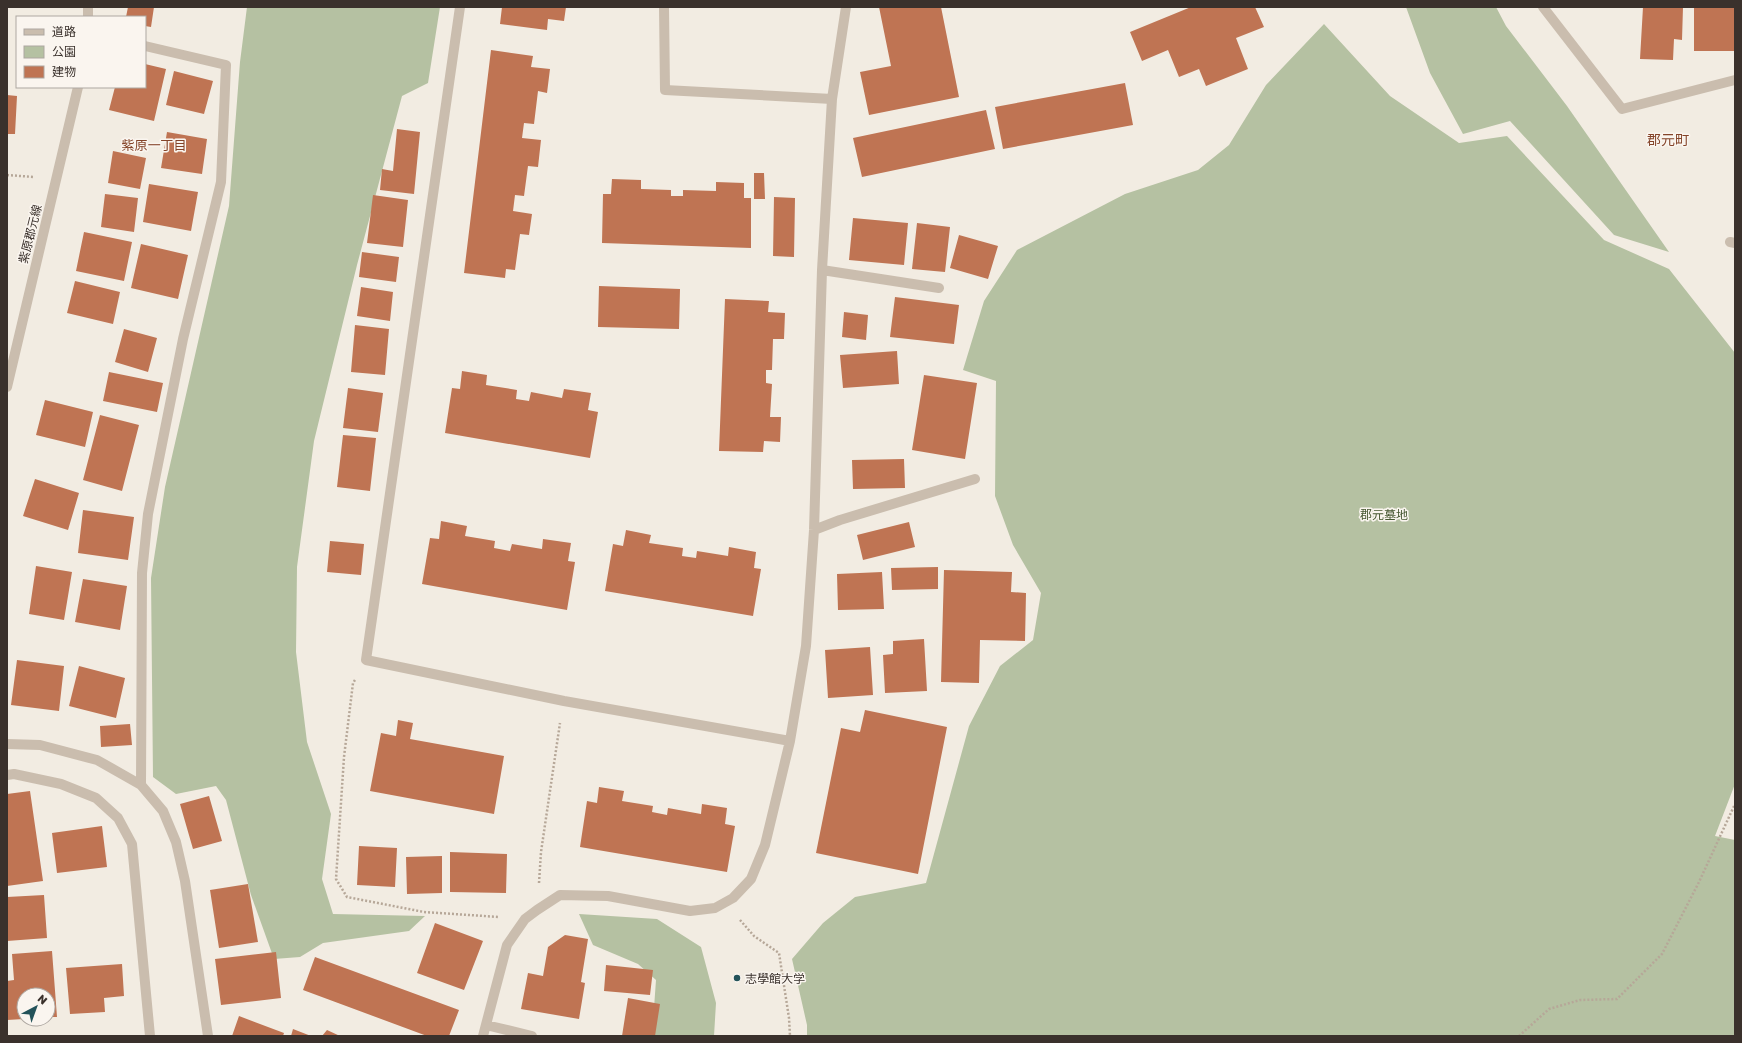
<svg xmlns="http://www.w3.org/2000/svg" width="1742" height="1043" font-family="'Golos Text','Noto Sans JP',sans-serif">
	<rect width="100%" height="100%" fill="#f2ece2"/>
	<path fill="#b5c1a2" d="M247,7H440L428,83L402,96L357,265L314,441L297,567L296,652L307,742L331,814L322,879L333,914L425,916L409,931L323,943L300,957L274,959L251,895L226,800L216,786L176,794L153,777L151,578L165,487L229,206L240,62Z
		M1406,7H1496L1506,26L1567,106L1669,252L1614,235L1510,121L1463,134L1430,73Z
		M1324,24L1390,96L1459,143L1507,136L1604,240L1669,269L1735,353V784L1715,836L1735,840V1036H807V1025L792,959L823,923L855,897L926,883L969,726L1000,666L1033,640L1041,593L1013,545L995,496L996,381L963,370L984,301L1017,250L1125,194L1198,170L1229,145L1266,85Z
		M579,914L657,919L701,947L716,1003L714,1036H652L656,980L638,964L593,945Z"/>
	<path fill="#bf7453" d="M128,7H154L151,27L145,26V17H126Z
		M502,7H566L564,21L548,19L547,30L500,24Z
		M879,7H941L959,97L869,115L860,72L891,66Z
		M1191,7H1255L1264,27L1236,38L1248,69L1206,86L1199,69L1179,77L1168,50L1142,61L1130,32Z
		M1643,7H1683L1682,40L1674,39L1673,60L1640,59Z
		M1694,7H1734V51H1694Z
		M491,50L533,56L531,67L550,69L547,93L538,91L534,124L524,123L522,138L541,140L538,167L528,166L524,196L515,195L513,211L532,214L529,235L520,234L515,270L506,269L505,278L464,273Z
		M145,64L166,69L154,121L109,110L115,87H145Z
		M174,71L213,81L204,114L166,105Z
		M1125,83L1133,125L1003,149L995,107Z
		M7,95L17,96L15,134H7Z
		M986,110L995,149L862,177L853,138Z
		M397,129L420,132L414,194L380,190L382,169L393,171Z
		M167,132L207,139L202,174L161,168Z
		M113,151L146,158L140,189L108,183Z
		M754,173H764L765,199H754Z
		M612,179L641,180V189L671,190V196H683V190L716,191V182L744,183V198H751V248L602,243L603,194H611Z
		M149,184L198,192L191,231L143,222Z
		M105,194L138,198L134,232L101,227Z
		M373,195L408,200L403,247L367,243Z
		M774,197L795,198L794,257L773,256Z
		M853,218L908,223L904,265L849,260Z
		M917,223L950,227L945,272L912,269Z
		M84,232L132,242L124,281L76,271Z
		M959,235L998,246L988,279L950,268Z
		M141,244L188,255L178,299L131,288Z
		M362,252L399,257L396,282L359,277Z
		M75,281L120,292L113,324L67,313Z
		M599,286L680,289L679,329L598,327Z
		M361,287L393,292L390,321L357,316Z
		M895,297L959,305L954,344L890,337Z
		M725,299L769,301L768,312L785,313L784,339H773L772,370H766V383L772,384L770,417H781L780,442L764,441L763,452L719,451Z
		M844,312L868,315L866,340L842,337Z
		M355,325L389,329L385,375L351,372Z
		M124,329L157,338L148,372L115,362Z
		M897,351L899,384L843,388L840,355Z
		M462,371L487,375L486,385L517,390L516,399L529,401L531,392L562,398L564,389L591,393L588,410L598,412L590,458L445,433L452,388L460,389Z
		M109,372L163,383L157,412L103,401Z
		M924,375L977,383L965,459L912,450Z
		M348,388L383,393L378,432L343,428Z
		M45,400L93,412L85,447L36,435Z
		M100,415L139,425L122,491L83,480Z
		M343,435L376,438L370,491L337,487Z
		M904,459L905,488L853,489L852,460Z
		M35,479L79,493L68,530L23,516Z
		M83,510L134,517L128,560L78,553Z
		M441,521L467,526L465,536L495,541L494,548L510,551L512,544L542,549L543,539L571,543L568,561L575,562L567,610L422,584L430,538L439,539Z
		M909,522L915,547L863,560L857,535Z
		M626,530L651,535L649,543L683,548L682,556L696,558L697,551L728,556L729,547L756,552L754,568L761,569L753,616L605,591L613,544L623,546Z
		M330,541L364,544L361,575L327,572Z
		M36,566L72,572L64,620L29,614Z
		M938,567V589L892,590L891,568Z
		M944,570L1012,572L1011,592L1026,593L1025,641L980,640L979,683L941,682Z
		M882,572L884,609L838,610L837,574Z
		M83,579L127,586L120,630L75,622Z
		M924,639L927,691L885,693L883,655L893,654V641Z
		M870,647L873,695L828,698L825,650Z
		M17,660L64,666L59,711L11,705Z
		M79,666L125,678L116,718L69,706Z
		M865,710L947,727L918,874L816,853L841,728L860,732Z
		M398,720L413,723L410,739L504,756L494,814L370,791L381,733L396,736Z
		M130,724L132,745L101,747L100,726Z
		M599,787L624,791L622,801L653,806L652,812L667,815L668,808L701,814L702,804L727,808L725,824L735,826L727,872L580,847L587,801L597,803Z
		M30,791L43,881L7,886V794Z
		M209,796L222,841L193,849L180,804Z
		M102,826L107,867L57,873L52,833Z
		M359,846L397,848L395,887L357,885Z
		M450,852L507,854L506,893L450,892Z
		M442,856V893L407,894L406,857Z
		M248,884L258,942L219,948L210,890Z
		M44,895L47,938L7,941V897Z
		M435,923L483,941L464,990L417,973Z
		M565,935L588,939L581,982L585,983L579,1019L521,1009L528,973L543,976L548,947Z
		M52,951L57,1017H48V995H24V1019L7,1020V981L14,980L12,954Z
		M276,952L281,998L221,1005L215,959Z
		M315,957L459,1010L449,1036H427L303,990Z
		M122,964L124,996L104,998L105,1012L70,1014L66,968Z
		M606,965L653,970L650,995L604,991Z
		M628,998L660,1004L655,1036H622Z
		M239,1016L284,1033L283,1036H232Z
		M293,1029L311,1036H291Z
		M327,1030L340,1036H322Z"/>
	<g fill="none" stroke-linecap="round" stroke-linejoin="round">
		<path stroke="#b6a798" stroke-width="2.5" stroke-dasharray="2 2" stroke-linecap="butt" d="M7,175L34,177
			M355,680L353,683L344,757L336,879L347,897L424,912L499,917
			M539,883L541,852L560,723
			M740,920L754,936L779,953L789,1018L790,1036
			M1519,1036L1549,1009L1580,1000L1617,999L1662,954L1699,882L1735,804"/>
		<path stroke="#cabdae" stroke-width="10" d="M460,7L366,660L564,701L790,741
			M664,7L665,90L832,99
			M1543,7L1622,109L1735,80
			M1730,242L1735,243
			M822,270L939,288
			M814,530L840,520L975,479
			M7,744L40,745L97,760L141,785L163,811L176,842L185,881L208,1036
			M7,775L14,774L61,784L96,798L118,818L132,844L150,1036
			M141,785L142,573L148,514L183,339L221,182L226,65L145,46
			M486,1025L532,1036
			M483,1036L507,945L525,919L537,910L560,895L608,896L690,911L715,908L733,898L751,879L765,845L790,741L806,646L814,530L822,270L832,99L846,7"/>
		<path stroke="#cabdae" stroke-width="10" d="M88,17V7
			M7,387L78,87"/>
	</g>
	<circle fill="#235259" stroke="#faf5ef" stroke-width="1.5" cx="737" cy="978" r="4"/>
	<g text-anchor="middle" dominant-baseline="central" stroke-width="3" stroke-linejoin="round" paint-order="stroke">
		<g font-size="12" fill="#3a312c" stroke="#faf5ef">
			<text transform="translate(30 234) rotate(-76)">紫原郡元線</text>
		</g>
		<g font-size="12" fill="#465731" stroke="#faf5ef">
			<text x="1384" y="514">郡元墓地</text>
		</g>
		<g font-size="12" fill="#3a312c" stroke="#faf5ef" text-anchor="start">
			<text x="745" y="978">志學館大学</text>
		</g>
		<g font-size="13" fill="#844429" stroke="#faf5ef">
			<text x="154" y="145">紫原一丁目</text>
		</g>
		<g font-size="14" fill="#844429" stroke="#faf5ef">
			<text x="1668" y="139">郡元町</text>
		</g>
	</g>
	<rect width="1742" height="1043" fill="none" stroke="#3a312c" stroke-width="16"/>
	<rect x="16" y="16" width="130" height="72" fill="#faf5ef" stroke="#ada7a1"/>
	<rect x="24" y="29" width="20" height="6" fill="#cabdae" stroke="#ada7a1"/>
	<text x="52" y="36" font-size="12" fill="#3a312c">道路</text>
	<rect x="24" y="46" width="20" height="12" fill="#b5c1a2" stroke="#ada7a1"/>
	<text x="52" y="56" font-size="12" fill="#3a312c">公園</text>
	<rect x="24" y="66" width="20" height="12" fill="#bf7453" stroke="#ada7a1"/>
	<text x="52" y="76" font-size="12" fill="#3a312c">建物</text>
	<g transform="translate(36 1007) rotate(41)"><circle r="19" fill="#faf5ef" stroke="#ada7a1"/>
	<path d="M0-3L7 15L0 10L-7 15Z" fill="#235259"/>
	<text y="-6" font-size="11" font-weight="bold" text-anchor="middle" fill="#3a312c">N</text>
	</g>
</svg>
